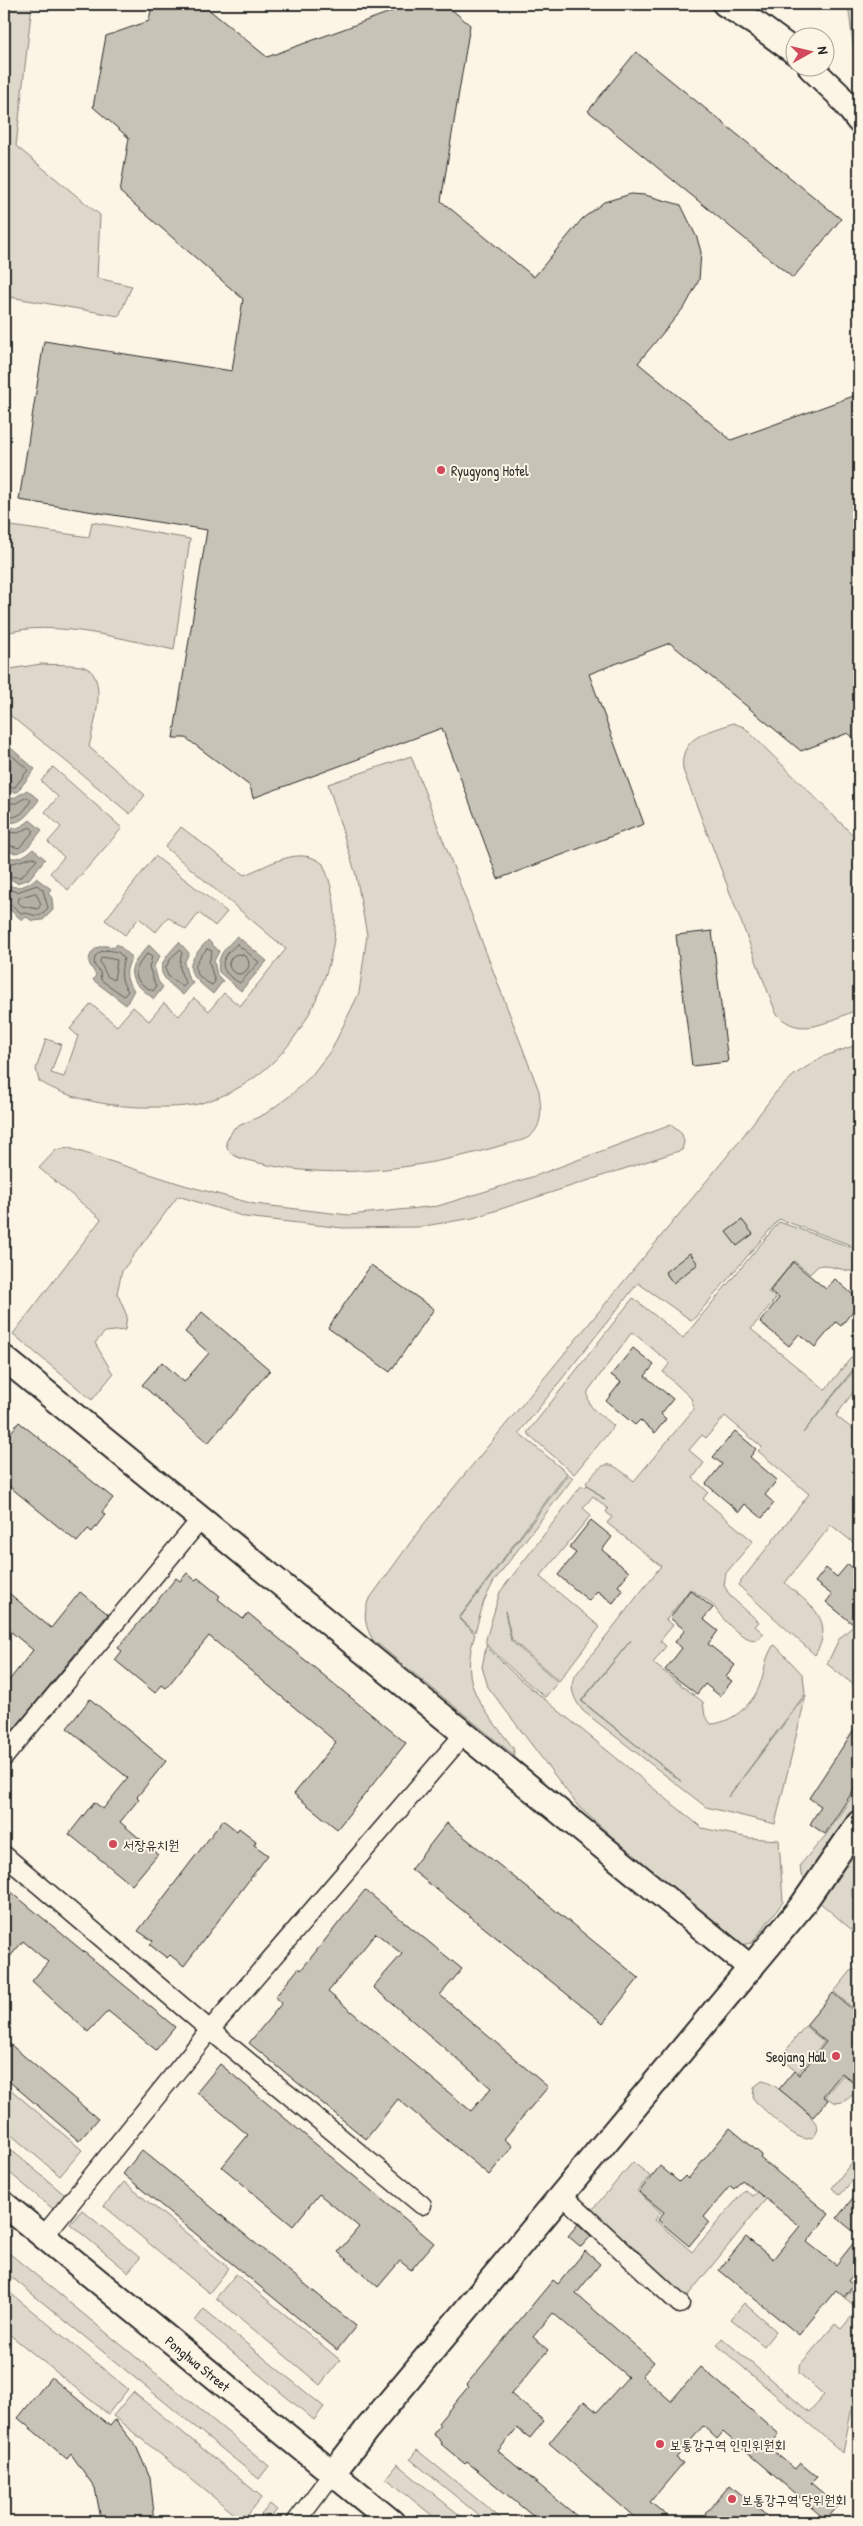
<svg xmlns="http://www.w3.org/2000/svg" width="863" height="2526" font-family="'Patrick Hand','Poor Story',sans-serif">
	<rect width="100%" height="100%" fill="#fcf5e5"/>
	<filter id="ink" filterUnits="userSpaceOnUse"><feTurbulence type="fractalNoise" baseFrequency=".02" numOctaves="2"/><feDisplacementMap in="SourceGraphic" scale="10" xChannelSelector="R" yChannelSelector="G"/><feConvolveMatrix kernelMatrix="1 2 1 2 8 2 1 2 1" color-interpolation-filters="sRGB"/></filter>
	<g filter="url(#ink)">
		<path fill="#ded8ca" stroke="#84827a" fill-rule="evenodd" d="M4,4H32L16,146L100,215L97,278L132,286L119,316L4,296Z
			M848,4H859V73L856,68Z
			M92,522L190,539L174,650C128,640 48,618 4,634V525L89,537Z
			M41,664C54,665 68,664 81,666C111,672 93,727 89,747L145,795L130,814L6,712L4,714V670Z
			M733,723L744,727L854,836L859,834V1009C830,1020 800,1041 776,1013L683,770C679,736 707,733 733,723Z
			M411,756L539,1091C541,1107 544,1126 529,1137C523,1141 511,1143 503,1145C430,1167 335,1182 259,1163C248,1160 235,1159 228,1150L226,1142L234,1128L265,1114L291,1095L311,1076L332,1049L359,993L367,935L356,875L328,784Z
			M53,767L122,828L68,890L50,873L64,857L48,842L61,827L45,812L58,797L41,781Z
			M181,827L244,875C268,866 300,844 323,864C340,902 338,941 324,979C304,1039 261,1088 198,1104C181,1108 159,1107 141,1107C107,1106 68,1099 39,1081L36,1069L46,1039L61,1044L51,1073L64,1077L78,1036L70,1029L91,1004L117,1026L133,1007L149,1021L164,1003L179,1016L194,998L209,1011L224,993L240,1006L286,949L165,847Z
			M155,856L227,912L215,926L199,913L186,930L168,917L156,932L139,918L125,935L105,920Z
			M859,1044V1248L779,1219L692,1321L638,1283L519,1433L567,1473L459,1618L475,1634C458,1688 483,1706 513,1748L515,1756L373,1640C365,1627 363,1615 368,1601L423,1525L737,1144L776,1092L794,1075L822,1057Z
			M671,1125L682,1134L684,1142L682,1150L473,1218L418,1227L343,1228L245,1217L178,1196L122,1271L117,1293L127,1316L125,1330L105,1332L95,1343L113,1374L92,1400L13,1334L101,1219L39,1168L56,1150L69,1148L184,1185L254,1204L349,1215L438,1206L535,1176Z
			M779,1222L859,1250V1273L823,1265L818,1266L810,1274L794,1261L768,1292L776,1298L751,1329L825,1390L859,1348V1362L803,1433L859,1364V1384L836,1416L859,1434V1547L831,1525L785,1583C808,1604 837,1618 815,1655L738,1585L809,1494L758,1451L762,1447L725,1416L706,1438L702,1435L689,1450L704,1463L693,1478L708,1492L703,1499L753,1541L726,1573L724,1585L730,1596L759,1622L755,1626L764,1634L757,1640C742,1641 722,1619 715,1608C710,1601 697,1594 690,1589L666,1620L673,1625L660,1641L666,1646L653,1663L703,1702L705,1716L711,1724C731,1723 751,1706 759,1687C765,1672 764,1660 773,1646L775,1645L803,1675L805,1694L728,1797L806,1695L775,1824L706,1807L583,1711C575,1700 569,1691 574,1677L661,1566L607,1523L612,1517L606,1512L608,1509L593,1496L583,1508L591,1515L540,1577L600,1627L559,1681L512,1640L505,1611L511,1641L558,1682L545,1697L516,1673L486,1644V1639L500,1592L582,1485L584,1488L587,1485L605,1500L586,1483C607,1456 610,1462 634,1481L694,1409L691,1398L663,1372L670,1363L632,1332L588,1391C586,1411 602,1414 614,1426L574,1474L527,1433L633,1298L683,1338ZM631,1640L582,1701L682,1782L581,1701Z
			M568,1474L573,1478L494,1581L484,1601L475,1632L460,1618Z
			M852,1627L859,1632V1689L827,1664L839,1639Z
			M486,1646L515,1675L702,1828L749,1838L779,1840L783,1902L752,1943L740,1945L726,1939L578,1806L488,1687L482,1667Z
			M859,1786V1809L805,1879L801,1875L800,1865L826,1835Z
			M859,1845V1875L852,1885V1897L859,1905V1936L818,1901Z
			M859,1968V2000L853,2008L834,1992L851,1971Z
			M805,2026L824,2042L798,2073L787,2064L784,2053Z
			M843,2075L859,2088V2101L852,2095C842,2105 835,2105 825,2096Z
			M762,2081C774,2081 816,2117 818,2128C811,2160 768,2112 757,2103L753,2098L754,2087Z
			M4,2084L82,2150L60,2176L4,2129Z
			M4,2144L65,2195L53,2209L4,2168Z
			M859,2153V2173L840,2195L832,2188Z
			M633,2162L650,2176L637,2191L661,2212L655,2220L692,2252L745,2190L752,2196L757,2192L766,2199L685,2299L592,2210Z
			M124,2182L229,2268L209,2293L104,2206Z
			M82,2210L140,2258L128,2272L70,2224Z
			M4,2249L269,2466L259,2479L4,2271Z
			M859,2271V2371L843,2453L717,2345L722,2338L809,2412L824,2395L799,2373V2366L835,2324L841,2329L858,2309L845,2298L855,2285L851,2281Z
			M236,2274L340,2360L320,2385L216,2298Z
			M4,2288L128,2389L108,2414L4,2330Z
			M744,2303L776,2331L764,2346L731,2319Z
			M204,2309L324,2407L314,2420L195,2321Z
			M133,2392L262,2497L243,2521L113,2416Z
			M417,2450L505,2522H487L410,2459Z
			M397,2464L468,2522H440L386,2478Z
			M270,2504L277,2510L267,2522H255Z"/>
		<path fill="#b4b0a5" stroke="#7d7b74" d="M5,743L35,769L17,792H4Z
			M27,790L39,800C30,811 20,829 4,820V798H14Z
			M30,820L42,830C32,842 21,862 4,848V827C14,831 22,827 30,820Z
			M33,849L45,859L29,879L17,883L4,875V854C14,862 24,857 33,849Z
			M36,878L51,889L48,893L52,898L53,910L43,920L33,921L26,917L22,920L4,905V883C16,890 26,887 36,878Z
			M237,936L267,961L241,991L219,972C216,955 226,948 237,936Z
			M208,940L219,951L214,961L217,975L223,981L213,994C185,971 183,967 208,940Z
			M179,942L189,953L184,963L188,977L193,983L183,995C156,973 154,969 179,942Z
			M117,944L132,957C125,970 124,979 134,990L126,1005L93,980L96,975L89,963C89,949 101,942 114,948Z
			M149,945L160,956L154,966L158,981L163,987L154,999C126,977 124,972 149,945Z"/>
		<g fill="none" stroke-linecap="round" stroke-linejoin="round">
			<path stroke="#62605c" stroke-width="1" d="M4,748L28,770L15,787L4,788
				M4,803H16L27,797L31,800C24,813 18,819 4,817
				M4,832L18,833L30,827L34,831L19,848L4,844
				M4,860L13,863L33,857L37,860L21,877H14L4,872
				M4,888L17,892L37,885L43,890L48,908L41,915C34,917 28,912 21,913L8,902H4
				M36,893L41,904L38,909L22,906L18,902L19,898Z
				M237,944L259,962L240,983C218,971 218,960 237,944Z
				M207,949L212,951L209,962L215,982L212,985C191,974 191,965 207,949Z
				M107,950L118,952L124,958C121,970 119,980 128,991L124,996L101,980L100,972L95,966C92,957 98,951 107,950Z
				M180,950L182,953C178,964 180,974 186,983L183,987L168,976L165,968L172,957Z
				M147,954L152,957L149,967L156,987L153,991C131,980 132,971 147,954Z
				M229 964a10 10 0 1 1 20 0a10 10 0 1 1-20 0Z
				M102,957L117,960L114,980L107,976L100,962Z"/>
		</g>
		<path fill="#c8c3b7" stroke="#2b2b2b" fill-rule="evenodd" d="M152,4H202L267,57L412,4H445L470,25L441,201L534,277L582,219L604,202L631,194L645,195L681,205L697,238L701,252L699,280L686,305L638,363L731,440L859,394V743L848,733L801,751L670,643L589,674L644,824L498,879L442,728L253,798L250,786L186,738H173L207,530L19,500L44,341L232,371L243,299L120,192L129,138L93,107L106,36L149,21Z
			M636,52L841,219L793,278L588,111Z
			M712,931L728,1062L692,1066L676,935Z
			M742,1220L753,1234L737,1246L726,1232Z
			M690,1253L698,1264L673,1283L665,1272Z
			M793,1262L826,1289L835,1279L859,1300V1303L841,1326L836,1322L815,1347L799,1334L789,1346L760,1322L779,1298L770,1291Z
			M371,1265L434,1309L390,1372L328,1328Z
			M202,1312L270,1370L208,1443L142,1385L162,1362L184,1382L209,1353L185,1332Z
			M633,1348L654,1365L645,1376L673,1399L661,1414L666,1419L655,1433L640,1420L635,1425L606,1401L621,1382L611,1375Z
			M19,1422L113,1498L102,1512L105,1515L92,1532L88,1529L77,1542L4,1482V1441Z
			M735,1431L756,1449L750,1457L777,1480L765,1495L774,1503L762,1518L745,1504L739,1512L706,1484L722,1464L713,1457Z
			M591,1520L612,1537L602,1550L629,1572L618,1586L623,1590L613,1603L597,1591L589,1601L558,1575L576,1553L569,1548Z
			M848,1564L859,1573V1629L826,1602L832,1595L815,1582L826,1568L837,1577Z
			M187,1573L195,1580L198,1578L220,1596L218,1599L243,1619L248,1613L406,1743L337,1829L294,1794L336,1742L209,1636L166,1688L162,1685L155,1693L115,1660L122,1651L118,1648L176,1578L180,1581Z
			M4,1589L51,1628L80,1592L108,1614L4,1741V1687L33,1650L4,1626Z
			M690,1590L713,1608L703,1619L718,1631L708,1644L735,1665L726,1677L732,1681L720,1696L705,1684L697,1694L665,1670L682,1648L675,1642L685,1630L670,1618Z
			M90,1699L166,1761L137,1797L139,1799L120,1822L158,1854L132,1885L69,1834L94,1802L103,1809L128,1778L67,1728Z
			M859,1722V1782L825,1834L810,1824L821,1806L809,1798Z
			M223,1820L237,1831L239,1828L256,1841L254,1845L268,1855L184,1966L170,1955L167,1958L150,1945L153,1941L138,1931Z
			M447,1823L639,1978L603,2023L411,1869Z
			M4,1886L175,2027L156,2050L108,2011L88,2032L32,1981L48,1962L23,1941L4,1964Z
			M365,1890L462,1969L440,1995L548,2087L504,2139L513,2146L489,2175L398,2099L366,2139L249,2043L282,2003L275,1997L299,1968L301,1970ZM376,1933L402,1954L373,1987L491,2088L471,2111L328,1992Z
			M833,1993L859,2015V2087L842,2073L823,2096L828,2100L813,2117L779,2089L794,2071L799,2075L826,2042L806,2025Z
			M4,2039L98,2119L79,2141L4,2077Z
			M220,2064L434,2243L411,2270L400,2261L378,2287L338,2252L359,2227L319,2194L293,2226L222,2167L248,2135L197,2092Z
			M730,2128L762,2155L760,2158L829,2214L807,2242L836,2265L859,2236L837,2218L859,2190V2267L848,2281L853,2285L844,2297L836,2290L799,2335L719,2270L746,2237L773,2259L800,2226L742,2180L734,2189L730,2186L704,2217L709,2222L689,2246L658,2220L664,2212L639,2192L660,2166L679,2182L685,2176L688,2179Z
			M142,2150L356,2326L337,2350L123,2174Z
			M578,2224L591,2236L581,2247L568,2236Z
			M585,2251L600,2264L576,2294L654,2362L642,2376L671,2401L701,2367L779,2434L768,2447L795,2469L800,2463L817,2477L811,2483L838,2506L826,2520L723,2432L717,2439L703,2426L676,2458L683,2463L650,2502L675,2522H640L549,2443L584,2401L597,2412L628,2377L553,2313L533,2337L548,2350L511,2394L544,2421L530,2438L517,2428L498,2451L584,2522H540L477,2470L467,2462L465,2464L441,2444L442,2442L433,2434L440,2425L438,2423L468,2387L466,2385L553,2280L558,2284Z
			M51,2377L110,2426L115,2420L136,2446L150,2478L155,2522H99L100,2514L95,2488L71,2454L67,2459L18,2418Z
			M730,2485L774,2522H715L705,2514Z"/>
		<g fill="none" stroke-linecap="round" stroke-linejoin="round">
			<defs>
				<path id="street" d="M4,1757L201,1519
					M4,1855L210,2030L422,2205
					M562,2195L680,2304
					M43,2237L210,2030L464,1734
					M296,2522L333,2473"/>
				<g id="secondary">
					<path d="M725,4L758,25L796,53"/>
					<path d="M811,68L838,94L859,121"/>
					<path d="M4,1358L751,1968"/>
					<path id="s1" d="M4,2204L392,2522"/>
					<path d="M333,2473L367,2429L801,1907L859,1823"/>
				</g>
			</defs>
			<use href="#street" stroke="#2b2b2b" stroke-width="21"/>
			<use href="#secondary" stroke="#2b2b2b" stroke-width="28"/>
			<use href="#street" stroke="#fcf5e5" stroke-width="18"/>
			<use href="#secondary" stroke="#fcf5e5" stroke-width="24"/>
		</g>
	</g>
	<g fill="#d1495b" stroke="#fcf5e5" stroke-width="2">
		<circle cx="441" cy="470" r="5"/>
		<circle cx="113" cy="1844" r="5"/>
		<circle cx="836" cy="2056" r="5"/>
		<circle cx="660" cy="2444" r="5"/>
		<circle cx="732" cy="2499" r="5"/>
	</g>
	<g text-anchor="middle" dominant-baseline="central" stroke-width="4" stroke-linejoin="round" paint-order="stroke">
		<g font-size="14" fill="#2b2b2b" stroke="#fcf5e5" text-anchor="start">
			<text x="451" y="470">Ryugyong Hotel</text>
			<text x="123" y="1844">서장유치원</text>
			<text x="826" y="2056" text-anchor="end">Seojang Hall</text>
			<text x="670" y="2444">보통강구역 인민위원회</text>
			<text x="742" y="2499">보통강구역 당위원회</text>
		</g>
		<g font-size="14" fill="#2b2b2b" stroke="#fcf5e5">
			<text stroke="none"><textPath href="#s1" startOffset="251">Ponghwa Street</textPath></text>
		</g>
	</g>
	<rect width="863" height="2526" fill="none" stroke="#fcf5e5" stroke-width="20"/>
	<rect x="10" y="10" width="843" height="2506" fill="none" stroke="#2b2b2b" stroke-width="2" filter="url(#ink)"/>
	<g transform="translate(810 52) rotate(82)"><circle r="24" fill="#fcf5e5" stroke="#a8a49b"/>
	<path d="M0-4L9 19L0 12L-9 19Z" fill="#d1495b"/>
	<text y="-8" font-size="14" font-weight="bold" text-anchor="middle" fill="#2b2b2b">N</text>
	</g>
</svg>
